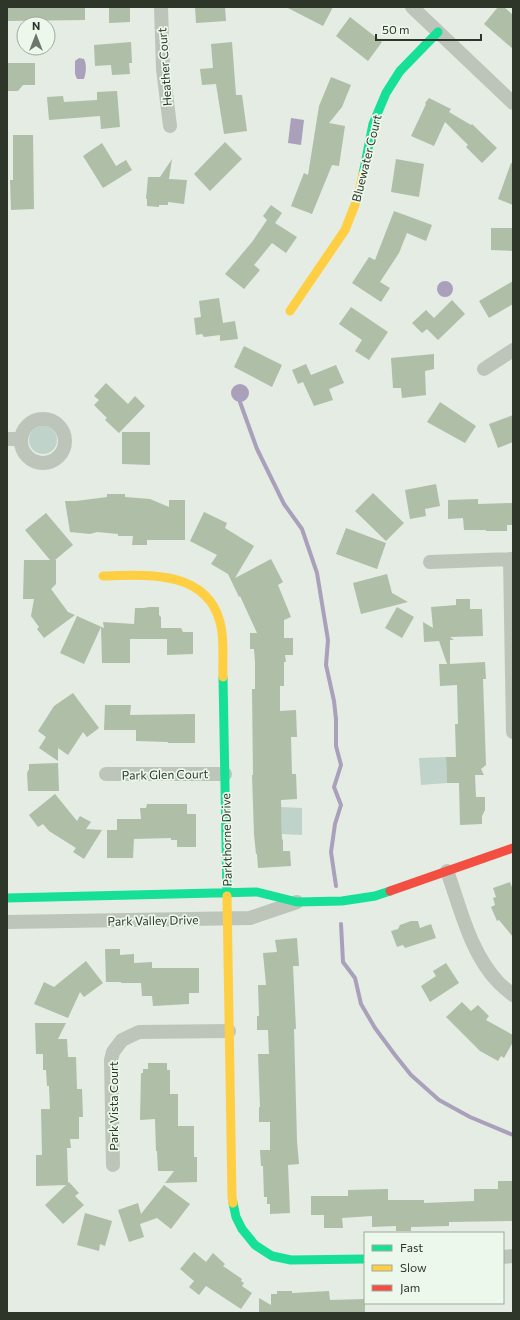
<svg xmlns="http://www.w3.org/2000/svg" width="520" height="1320" font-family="Commissioner,sans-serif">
	<rect width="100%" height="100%" fill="#e4ece3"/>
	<path fill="#bfd3ca" d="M29 440a14 14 0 1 1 28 0a14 14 0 1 1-28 0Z
		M446,757L447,783L421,785L419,758Z
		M281,807L302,808V835L282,834Z"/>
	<path fill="#aaa0bb" d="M79,58L84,59C87,65 86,73 84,79H77L75,74V61Z
		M291,118L304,120L301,145L288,143Z
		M437 289a8 8 0 1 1 16 0a8 8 0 1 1-16 0Z
		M231 393a9 9 0 1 1 18 0a9 9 0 1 1-18 0Z"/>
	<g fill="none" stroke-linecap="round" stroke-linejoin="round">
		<path stroke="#aaa0bb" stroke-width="4" d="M240,402L257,449L284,504L302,529L317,573L328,640L326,665L334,701L336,719V746L341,765L334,787L341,805L335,824L331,852L336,886
			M341,924L343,962L355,978L361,1004L375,1028L395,1055L411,1075L439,1100L470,1117L513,1135"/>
	</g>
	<path fill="#afbea6" d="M7,7H85V20L7,21Z
		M109,7H130V22L109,23Z
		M195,7H225L226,21L196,23Z
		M286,7H333L323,26Z
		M498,7H504L513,15V49L484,24Z
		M350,17L382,42L368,61L336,36Z
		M131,42L132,63H129L130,74L112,75L111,65L95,66L94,45Z
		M232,42L236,95H242L247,131L224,134L216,84L202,85L200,69L213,68L211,44Z
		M7,63H35V85H23L18,91H7Z
		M331,77L351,85L342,107L329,123L345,126L339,166L332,165L312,214L291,206L304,173L308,175L319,106Z
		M117,91L120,127L101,129L100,116L49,120L47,97L63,96L64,102L97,100V92Z
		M429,98L451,109L449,112L471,125L472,124L497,148L482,163L466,147L468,145L445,122L434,146L411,136L426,104L425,103Z
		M13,135H33L34,209L11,210L10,180H13Z
		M225,142L242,159L210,191L194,174Z
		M102,143L116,166L126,160L132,170L103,188L83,156Z
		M172,159L169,179L187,180L184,204L168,202V205H159V207L147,206V199H146L148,177H160Z
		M396,159L424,164L419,197L391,192Z
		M511,163H513V205L498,199Z
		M271,205L282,213L275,223L297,237L286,253L272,243L254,265L260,270L244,289L225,274L252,242L267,220L263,216Z
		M394,211L432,225L426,241L407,233L399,253L380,282L390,288L381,302L352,283L369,257L375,260Z
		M491,228H512L513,251L491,250Z
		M513,281V304L489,318L479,301Z
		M219,298L223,323L235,321L238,339L220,341V335L204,337L202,334L196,335L194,318L201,317L199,301Z
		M452,300L465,314L438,340L427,329L422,333L412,323L426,310L434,318Z
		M351,307L388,332L369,360L355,351L362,340L339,324Z
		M244,346L282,365L272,387L234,367Z
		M434,354V369L425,371L426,395L402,398L401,388H393L391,358Z
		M306,364L311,375L336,365L344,383L329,389L333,400L314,406L303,382L298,384L292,370Z
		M106,383L128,404L135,396L145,406L119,433L105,420L107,418L94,405L99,400L94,396Z
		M440,402L476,426L465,443L427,422Z
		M513,415V442L498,448L489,424Z
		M122,432H150V465L122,464Z
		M436,484L440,506L425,509L426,516L410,519L405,490Z
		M373,493L404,523L386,541L355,511Z
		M107,494H125V497L150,499L169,507V500H185V540H147V545H132L133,536H118V534L97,532L90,534L70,532L65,501H76L107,497Z
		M478,499V504L513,503V525H507V531H486V530H464L463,518L448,519V500Z
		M204,512L227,523L225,528L254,546L235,578L271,559L283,582L278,585L291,617L284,620V638H293V655H285L286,662H284V686H280V711L296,710L297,737H291L292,774H296L297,799L281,800L282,840L283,839V851H290L291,866L258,868L257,854H256L254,834L252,775H253L252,689H255V662L254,649H250V633H257L240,596L239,597L228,574L211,564L217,555L190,541Z
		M46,513L73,545L55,560H56V584L51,589L68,612L75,615L44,638L37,629L39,627L31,616L34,599H23L24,560H50L25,530Z
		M346,528L386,543L377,569L336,554Z
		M387,574L392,593L408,602L361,614L353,583Z
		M456,599H470V609H482L483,636L450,637L454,640H450V664L485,662L486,679H483L486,765L481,769L484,775H475L476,797H485V810L482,816V824L460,825L459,783H447L446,757H456L455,724H458L457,685L440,686L439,664H447L439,641L424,642L423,622L433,628L431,607L456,605Z
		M149,607H159V615L161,617V628H181L183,632H193V654L167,655V639H130V663H102L101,627L84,664L60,653L77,616L104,628L103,622L134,624L135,608H144Z
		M397,607L414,617L402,638L385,628Z
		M73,693L99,728L87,737L83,732L68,755L58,748V761L39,748L46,737L38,731L54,706Z
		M105,705H131L130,715L195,714V743H168V742L136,741V730H104Z
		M58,763L59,791H28L27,773L29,769V764Z
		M55,794L77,821L80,816L91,822L86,829L102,830L84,859L73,852L76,848L49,831L43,824L38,827L29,815Z
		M147,804H187V814H196V847H177V840H171V838L134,839L133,858H107V830H117V819H141L140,808H146Z
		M510,882L513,890V937L499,920L497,921L491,907L495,905L493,898L496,897L493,888Z
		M411,921H418L420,928L431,924L436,938L405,948L403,945L397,947L391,931L398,929L400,925Z
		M297,938L299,966H293L296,1029H294L297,1141L299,1164L288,1165L290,1213L270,1214V1204H267V1197H264L263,1166H261L260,1150H270V1122H259V1107H260L258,1054H269L268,1030H257V1016H259L258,985H266L263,953L277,952L275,940Z
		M105,949H120V955L134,954V963L152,962V968H199V993H189V1004L153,1006L152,996H142L141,983H121V982H106Z
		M86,961L103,983L84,997L80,992L68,1018L34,1004L44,982L54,987Z
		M446,963L459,983L430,1002L421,986L436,976L433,971Z
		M462,1002L471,1011L478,1005L489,1016L486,1020L513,1035V1042L504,1058L501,1056L498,1061L480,1051L446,1017Z
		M35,1023H66L58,1039H67L68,1057H76L77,1089H82L83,1117H79V1139H70L71,1148H67L68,1183L69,1182L79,1193L75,1196L84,1205L63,1224L45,1205L66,1185L36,1186V1155H42L41,1109H50L49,1086H47L46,1070H43V1054H36Z
		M148,1063H167V1070H170V1094H178V1126H194V1157H197V1182L165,1183L174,1171H158L157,1151H156L155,1119L140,1120L141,1073H143V1069H148Z
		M498,1181H513V1221L449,1222V1226L411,1227V1231H396V1226L372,1227V1216L342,1218L343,1228H324V1215H311V1196H348V1190L388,1189V1200H424V1203L474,1201V1189H498Z
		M164,1185L190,1204L171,1229L157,1218L140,1224L144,1237L129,1242L118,1210L138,1203L141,1214Z
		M85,1213L112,1221L105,1246L100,1244L99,1251L77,1245Z
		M194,1252L206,1262L213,1253L225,1264L223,1266L242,1279L241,1281L244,1283L242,1286L252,1293L241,1309L206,1286L199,1295L189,1287L194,1281L180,1269Z
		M277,1291H292V1293L329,1291L330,1300L365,1299V1313H259V1298L271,1305V1294H277Z"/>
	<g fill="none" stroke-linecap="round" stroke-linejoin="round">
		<path stroke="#bdc5bb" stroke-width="14" d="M161,7L163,69L170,126
			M412,7L513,103
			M484,369L513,350
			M21 441a22 22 0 1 1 44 0a22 22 0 1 1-44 0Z
			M7,439H21
			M510,559L513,732
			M430,562L513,559
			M106,774H225
			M447,871C461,909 470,953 499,983C503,987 508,991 513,995
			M7,922L250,918L297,902
			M113,1165L111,1060L113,1052L122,1040L139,1032L229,1031
			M503,1257L513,1256"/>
		<path stroke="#16e098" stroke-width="9" d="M363,174L373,124L386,93L400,71L438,32
			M223,677L227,896
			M7,898L257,892L297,902L342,901L375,896L390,891
			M233,1203L236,1217L242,1229L255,1245L272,1256L291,1260L365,1259"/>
		<path stroke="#ffcf43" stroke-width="9" d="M290,311L345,230L358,197L363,174
			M103,576C145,575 206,569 220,622C225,639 222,659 223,677
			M227,896L232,1197L233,1203"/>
		<path stroke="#f24e42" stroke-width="9" d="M390,891L513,848"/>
	</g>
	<g text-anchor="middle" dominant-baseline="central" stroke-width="3.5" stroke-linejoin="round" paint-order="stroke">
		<g font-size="12" fill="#2e362a" stroke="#ecf8eb">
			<text transform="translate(164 67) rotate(-94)">Heather Court</text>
			<text transform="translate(366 158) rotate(-76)">Bluewater Court</text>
			<text transform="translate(165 774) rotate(-1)">Park Glen Court</text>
			<text transform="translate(226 840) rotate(-91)">Parkthorne Drive</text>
			<text transform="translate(153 920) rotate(-1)">Park Valley Drive</text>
			<text transform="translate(113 1106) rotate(-90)">Park Vista Court</text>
		</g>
	</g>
	<rect width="520" height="1320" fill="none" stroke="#2e362a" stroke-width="16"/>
	<rect x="364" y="1232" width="140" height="72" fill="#ecf8eb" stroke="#a0aa9e"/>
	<rect x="372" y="1245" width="20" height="6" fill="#16e098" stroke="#a0aa9e"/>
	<text x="400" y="1252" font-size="12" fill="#2e362a">Fast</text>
	<rect x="372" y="1265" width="20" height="6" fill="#ffcf43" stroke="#a0aa9e"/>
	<text x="400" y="1272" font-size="12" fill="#2e362a">Slow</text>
	<rect x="372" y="1285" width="20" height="6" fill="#f24e42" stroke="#a0aa9e"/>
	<text x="400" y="1292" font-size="12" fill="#2e362a">Jam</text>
	<g transform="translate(36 36)"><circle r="19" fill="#ecf8eb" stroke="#a0aa9e"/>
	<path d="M0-3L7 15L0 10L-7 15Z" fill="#6e766b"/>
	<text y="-6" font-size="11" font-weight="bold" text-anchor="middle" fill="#2e362a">N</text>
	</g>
	<path d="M376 34v6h105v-6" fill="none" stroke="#2e362a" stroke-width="2"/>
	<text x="382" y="34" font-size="12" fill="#2e362a" stroke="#ecf8eb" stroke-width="3" paint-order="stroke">50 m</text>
</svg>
